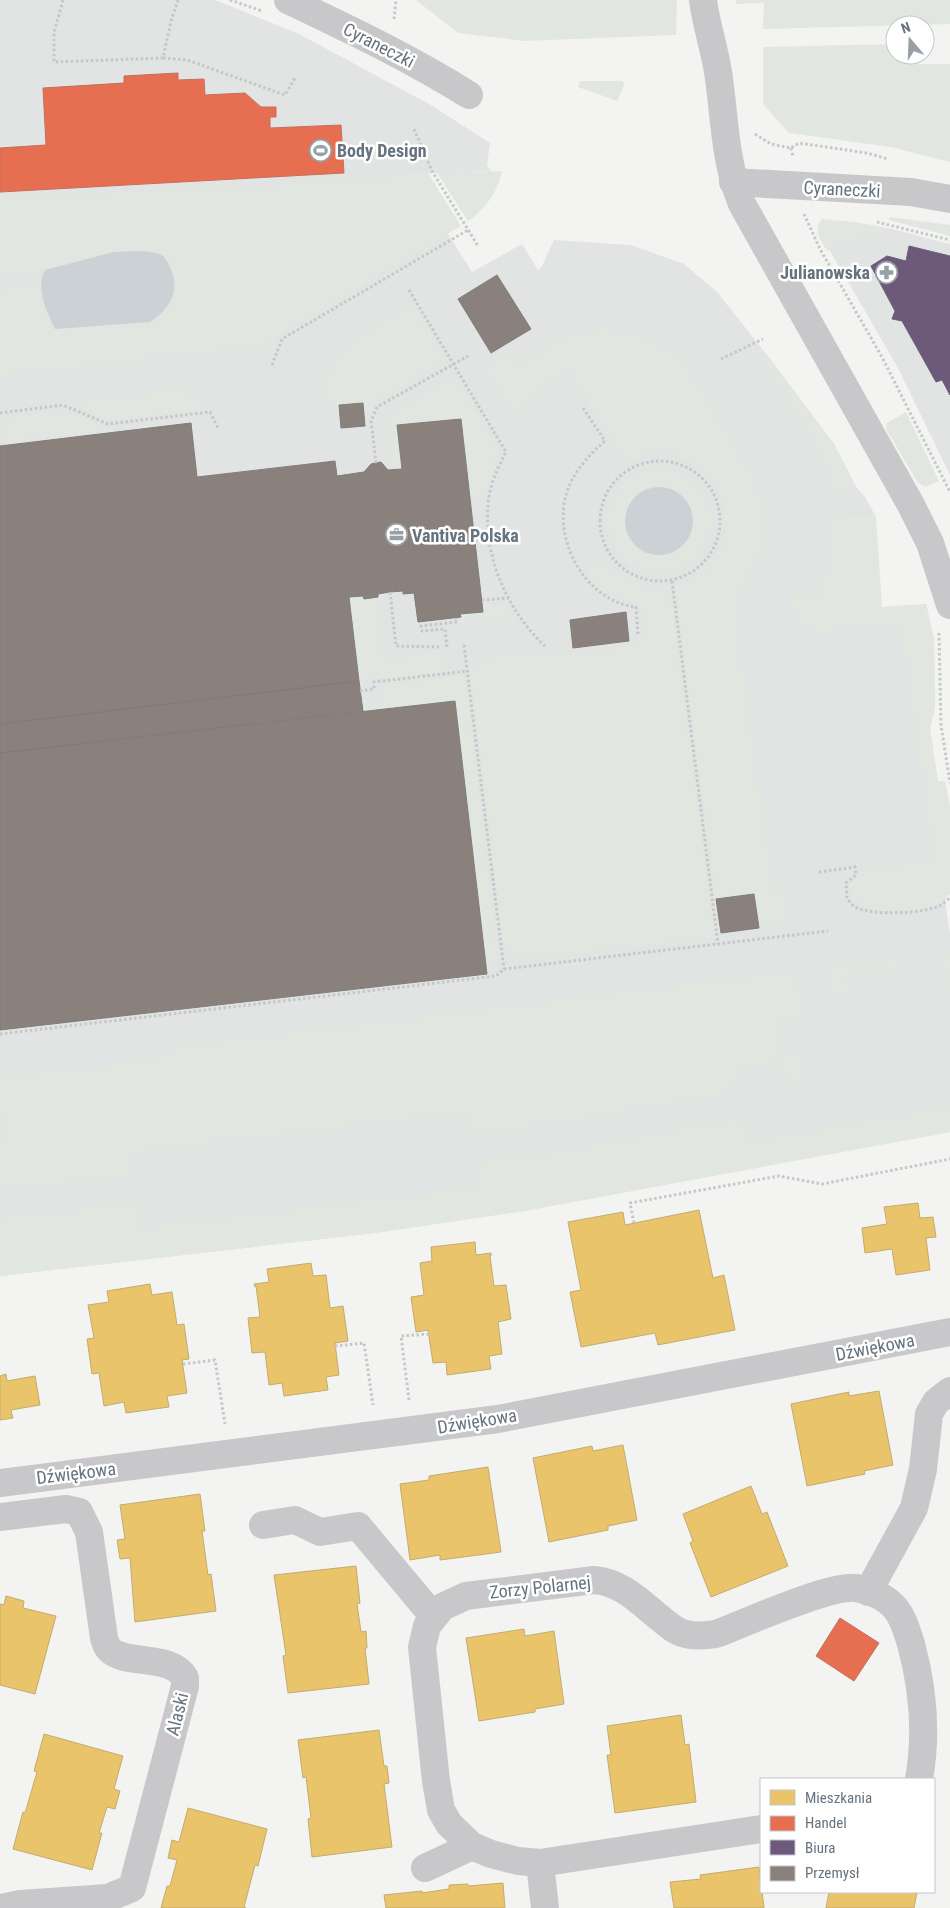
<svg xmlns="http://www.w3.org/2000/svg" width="950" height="1908" font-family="'Roboto Condensed',sans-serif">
	<rect width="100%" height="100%" fill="#f3f3f2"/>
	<path fill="#e2e3e3" d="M0,0H215L297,33L429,104L490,143L487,165L491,171L410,174L472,272L522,244L538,270L541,268L554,240L631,245L684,264L717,292L767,355L834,444L856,487L865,497L876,517L837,518L882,607L926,604L934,639L935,707L930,729L938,782L945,781L950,808V894L945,898L950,935V1132L524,1211L375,1233L0,1276Z
		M888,228L950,244V475L898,368L829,249Z"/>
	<path fill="#e2e6e0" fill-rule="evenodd" d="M416,0H677L676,35L524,41L458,33Z
		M736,0H950V24L763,29L764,3L736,4Z
		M895,44V55H919V64H950V162L891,147L789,133L763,104V47Z
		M580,81H622L625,83L617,101L578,87Z
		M502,171C498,191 485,210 468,221L437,173Z
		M428,173L461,226L269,341L256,347L0,377V289L42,285L41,290L56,329L150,322L176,287C175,277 171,262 162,256C160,254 154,254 151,253C116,245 79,261 45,270L42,275L0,280V198L311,183Z
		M890,217L950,225V236L889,220Z
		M822,219L855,222L888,228L827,251C820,240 813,231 822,219Z
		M409,308L415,309L446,361L363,409L362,403L327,407C327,401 325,394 325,388C329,344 376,327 409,308Z
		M608,328C641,333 671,346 691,373L754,476C762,497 769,525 762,548C758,560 750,571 745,583C740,596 738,611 737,625L774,893L791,892L789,909L781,925L759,928L754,894L716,899L675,586C749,568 738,460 665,453C651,451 637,458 625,464L568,369L546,386L516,418L484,367L511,350L519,365C549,347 571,329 608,328Z
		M767,355L834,444L856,487L835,488L837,518L876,517L882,607L926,604L934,639L935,707L930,729L938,782L945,781L950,808V894C947,897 942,901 938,903C927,910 879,912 866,907C848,900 842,883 864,876L863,871L934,860L900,623L821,633C798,632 788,610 794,590L815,599C819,586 825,572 828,558C835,532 832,480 821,455L762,358Z
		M454,375L498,448L485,496L482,498H470L397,425L402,469L388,470L384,430L391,413Z
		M180,389C192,392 201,398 206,409L109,420L64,403Z
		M63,410L112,430L5,442L3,418Z
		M906,412L939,481L926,487L918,483L886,429L887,423Z
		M666,468C749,492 707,594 640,569C624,563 614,550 609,534C602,511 615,484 636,474C646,469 656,469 666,468ZM678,492C705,518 692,553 655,555Z
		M605,559C622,579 641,592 669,586L714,938L517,960L504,948L471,675L486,657H490L567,648L568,654L633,646V640L644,638L639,600C634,600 628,602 623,600C610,595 596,581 588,571Z
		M363,596L364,599L378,597L384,660L411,657V653L440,655L442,672L359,681L349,597Z
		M504,603L512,618L461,624L460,614L483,612L482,605Z
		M465,676L498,961L487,974L455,701L363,711L361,699L383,697L382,686Z
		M950,953V988L946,984L944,962L847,974L848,992L843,998C823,1003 824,975 837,966Z
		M786,972C790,974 795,976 797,979C801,985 802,1010 801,1017L779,1022L783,1054L799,1053C815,1061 807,1080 792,1082L785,1078L781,1061L736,1069C737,1081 738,1089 726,1094L573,1121L481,1135L473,1134L471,1131L468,1113L131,1153L133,1173L130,1176L0,1192V1140L3,1139L0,1107V1079L4,1076L144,1061L186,1045Z
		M950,1106V1132L524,1211L375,1233L0,1276V1218L131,1202L137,1208L139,1227L476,1187L475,1166L483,1161L547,1153L734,1119C746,1123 745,1131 749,1141Z"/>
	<path fill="#cbd1d5" d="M144,251C149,252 159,253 163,256C167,260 169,265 171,270C181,291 168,311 150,322L55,329C47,312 35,289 45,270L114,252Z
		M625 521a34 34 0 1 1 68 0a34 34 0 1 1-68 0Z"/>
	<path fill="#e9c46a" stroke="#c2ac70" d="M918,1203L920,1218L933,1217L936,1237L926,1238L930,1270L896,1275L892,1249L865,1253L862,1228L887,1224L884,1207Z
		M699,1210L713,1278L724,1275L735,1330L658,1345L655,1333L581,1347L570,1292L581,1290L568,1222L623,1212L625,1225Z
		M475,1242L476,1255L491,1253V1256H490L494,1286L506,1285L511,1319L498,1322L502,1354L489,1356L491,1369L447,1375L446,1362L433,1363L428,1330L416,1332L411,1297L424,1295L420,1263L432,1261L431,1247Z
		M311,1263L313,1276L326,1275L330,1308L343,1306L348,1341L335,1343L339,1375L326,1377L328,1390L284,1396L282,1383L269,1385L265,1352L252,1353L248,1318L260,1317L256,1286L255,1287L254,1284L269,1282L267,1269Z
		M150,1284L152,1295L172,1292L177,1325L184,1324L189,1359L182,1360L187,1393L167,1396L169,1407L126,1413L124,1402L104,1406L99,1373L92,1374L87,1339L94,1338L88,1305L109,1302L107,1291Z
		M6,1374L7,1381L35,1376L40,1405L11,1410L13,1418L0,1420V1376Z
		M879,1391L893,1465L864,1471L865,1474L807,1486L791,1404L849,1392V1396Z
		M623,1445L637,1520L608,1526V1530L549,1542L533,1458L592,1446L593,1451Z
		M488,1467L501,1552L440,1560V1555L410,1560L400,1484L429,1480V1476Z
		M751,1486L762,1514L767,1512L788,1566L711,1597L690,1543L693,1541L683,1514Z
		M200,1494L205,1531H202L208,1575L211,1574L216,1611L135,1622L130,1558L120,1559L117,1540L125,1539L120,1505Z
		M356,1566L360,1603L357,1604L361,1632L366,1631L367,1648H365L369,1684L288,1693L283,1656L286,1655L274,1575Z
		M6,1596L24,1601L23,1608L56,1616L35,1694L0,1685V1604L4,1605Z
		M524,1629L525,1636L554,1631L564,1704L535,1709V1712L479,1721L466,1638Z
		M681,1715L685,1745L689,1744L696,1802L615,1813L607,1755H611L607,1726Z
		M379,1730L384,1766H387L389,1783L384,1784L392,1847L312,1857L308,1819L311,1818L306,1777L303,1778L298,1740Z
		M44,1734L123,1756L114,1789L120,1791L115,1809L107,1807L99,1833H102L92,1870L13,1849L23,1812L25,1813L37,1772L34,1771Z
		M188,1808L267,1829L258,1866L255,1865L244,1907L246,1908H161L167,1886H170L177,1860L168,1858L172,1840L179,1842Z
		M759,1867L764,1908H674L670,1882L701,1879L700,1875Z
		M503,1883L505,1908H386L384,1895L422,1891V1893L449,1889V1885L468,1884V1886Z
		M829,1892H917L914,1908H826Z"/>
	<path fill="#e76f51" stroke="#c0705f" d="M178,73V80L204,79L205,95L245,93L261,107H276V117H270V128L341,125L344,173L0,192V148L46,145L43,88L124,83V76Z
		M840,1618L879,1643L854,1681L816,1656Z"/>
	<path fill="#6d597a" stroke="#6b617c" d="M909,246L950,256V395L942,380L936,382L902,321L892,319L895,311L871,266L887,256L906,261Z"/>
	<path fill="#8a817c" stroke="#7f7d7d" d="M497,275L531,329L491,353L458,299Z
		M363,403L365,426L341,428L339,405Z
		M461,419L483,612L460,614L461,617L418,622L414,593L403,594V591L390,592L378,594V597L364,599L363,596L349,597L359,681L0,724V446L191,423L197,477L335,461L337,476L364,472L371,464L381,462L388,470L402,469L397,425Z
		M626,612L629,641L573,648L570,620Z
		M359,681L363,711L0,753V724Z
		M455,701L487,974L0,1030V753Z
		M754,894L759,928L721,933L716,899Z"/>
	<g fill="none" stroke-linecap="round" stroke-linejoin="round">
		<path stroke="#c6c7c8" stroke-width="3" stroke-dasharray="2.5 2.5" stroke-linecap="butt" d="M63,0L54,32V62L163,58L171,21L178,0
			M230,0L262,11
			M394,19L396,0
			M163,58L187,60L285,95L296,76
			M414,129L432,171L478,246
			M755,134L771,144L791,148L799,143L867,153L888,159
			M791,148L793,157
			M804,214L820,249L882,357L950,492
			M877,222L950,240
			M409,290L506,452C500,464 493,477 490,491C479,548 505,610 547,648
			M721,359L763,339
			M272,365L282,339L468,230
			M583,408L605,441C591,453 579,466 571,482C547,529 581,601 636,607L638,635
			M0,413L63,405L108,424L210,412L219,430
			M600 521a60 60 0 1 1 120 0a60 60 0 1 1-120 0Z
			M376,463L371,421L377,407L468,356
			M475,541L490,539
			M672,581L718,944
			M390,592L396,646L440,647
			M482,600L509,598
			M939,633L941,725L950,783
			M464,645L504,969
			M447,647L445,629L422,631L421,626L457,622L456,618
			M360,691L374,689V682L468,671
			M819,872L855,867L856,875L846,883L847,898C849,901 852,905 855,907C871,916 926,914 941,905C944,903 947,900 950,898
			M0,1034L496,976L504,969L828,931
			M634,1223L630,1203L779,1176L822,1184L950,1159
			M335,1346L364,1343L373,1405
			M183,1364L215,1360L225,1424
			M409,1400L401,1336L429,1334"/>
		<path stroke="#c8c8ca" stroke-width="28" d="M703,0C706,24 714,47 718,72C725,117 724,160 742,204L911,505L930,543L950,605
			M0,1483L498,1419L950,1332
			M0,1517L66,1509L79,1512L89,1532L104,1638C105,1641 106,1646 109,1649C124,1666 171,1653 185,1678V1686L132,1888L108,1898L20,1904L2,1908
			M263,1525L295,1520L320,1532L358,1526L434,1617
			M868,1592L914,1508L923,1469L929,1414L936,1402L950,1391
			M761,1829L540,1863L518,1861L491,1854L472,1846L449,1824L441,1810L436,1781L422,1647L427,1626L442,1607L466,1596L594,1580C621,1582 640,1602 660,1618C668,1625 676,1632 686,1634C696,1637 706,1635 716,1634C745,1623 831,1584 856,1588C871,1590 887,1598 896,1609C904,1619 907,1632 911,1644C923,1688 927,1734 919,1779
			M540,1863L545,1908
			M425,1868L472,1846"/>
		<path stroke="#c8c8ca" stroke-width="28" d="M288,0C349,29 410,58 469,95
			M733,182L911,192L950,199"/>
	</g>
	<defs>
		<symbol id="stadium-ring" viewBox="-11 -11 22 22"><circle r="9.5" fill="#fff" stroke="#97a0a7" stroke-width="1.5"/><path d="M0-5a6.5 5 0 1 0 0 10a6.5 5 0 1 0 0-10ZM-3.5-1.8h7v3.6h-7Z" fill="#97a0a7"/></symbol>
		<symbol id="pharmacy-ring" viewBox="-11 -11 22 22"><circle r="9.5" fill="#fff" stroke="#97a0a7" stroke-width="1.5"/><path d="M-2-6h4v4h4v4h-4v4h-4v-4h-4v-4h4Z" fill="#97a0a7"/></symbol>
		<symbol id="office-ring" viewBox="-11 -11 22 22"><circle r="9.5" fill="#fff" stroke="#97a0a7" stroke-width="1.5"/><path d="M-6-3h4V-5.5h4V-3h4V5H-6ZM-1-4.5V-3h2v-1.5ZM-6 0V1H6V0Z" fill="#97a0a7"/></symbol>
	</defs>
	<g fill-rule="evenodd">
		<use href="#stadium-ring" x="308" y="138" width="25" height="25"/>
		<use href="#pharmacy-ring" x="874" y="260" width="25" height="25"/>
		<use href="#office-ring" x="384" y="522" width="25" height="25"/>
	</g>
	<g text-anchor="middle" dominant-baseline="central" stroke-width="5" stroke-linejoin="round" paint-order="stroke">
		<g font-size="18" fill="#66737f" stroke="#fff">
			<text transform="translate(379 45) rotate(27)">Cyraneczki</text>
			<text transform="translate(842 189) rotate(3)">Cyraneczki</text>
			<text transform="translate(875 1347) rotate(-11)">Dźwiękowa</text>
			<text transform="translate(477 1421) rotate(-9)">Dźwiękowa</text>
			<text transform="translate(76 1473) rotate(-7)">Dźwiękowa</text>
			<text transform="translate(540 1587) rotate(-6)">Zorzy Polarnej</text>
			<text transform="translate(177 1714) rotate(-76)">Alaski</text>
		</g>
		<g font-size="18" font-weight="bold" fill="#66737f" stroke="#fff" text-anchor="start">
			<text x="337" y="150">Body Design</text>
			<text x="870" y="272" text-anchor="end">Julianowska</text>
			<text x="412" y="535">Vantiva Polska</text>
		</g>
	</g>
	<rect x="760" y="1778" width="175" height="115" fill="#ffffff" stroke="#c2c7cc"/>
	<rect x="770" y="1790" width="25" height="15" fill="#e9c46a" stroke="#c2c7cc"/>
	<text x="805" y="1803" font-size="15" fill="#66737f">Mieszkania</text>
	<rect x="770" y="1816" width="25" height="15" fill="#e76f51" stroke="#c2c7cc"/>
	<text x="805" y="1828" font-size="15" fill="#66737f">Handel</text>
	<rect x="770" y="1840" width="25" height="15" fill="#6d597a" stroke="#c2c7cc"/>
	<text x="805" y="1853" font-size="15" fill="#66737f">Biura</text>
	<rect x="770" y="1866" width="25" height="15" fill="#8a817c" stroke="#c2c7cc"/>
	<text x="805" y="1878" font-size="15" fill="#66737f">Przemysł</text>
	<g transform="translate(910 40) rotate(341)"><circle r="24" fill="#ffffff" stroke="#c2c7cc"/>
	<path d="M0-4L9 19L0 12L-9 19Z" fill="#97a0a7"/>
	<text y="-8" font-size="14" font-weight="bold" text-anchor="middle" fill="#66737f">N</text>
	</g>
</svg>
